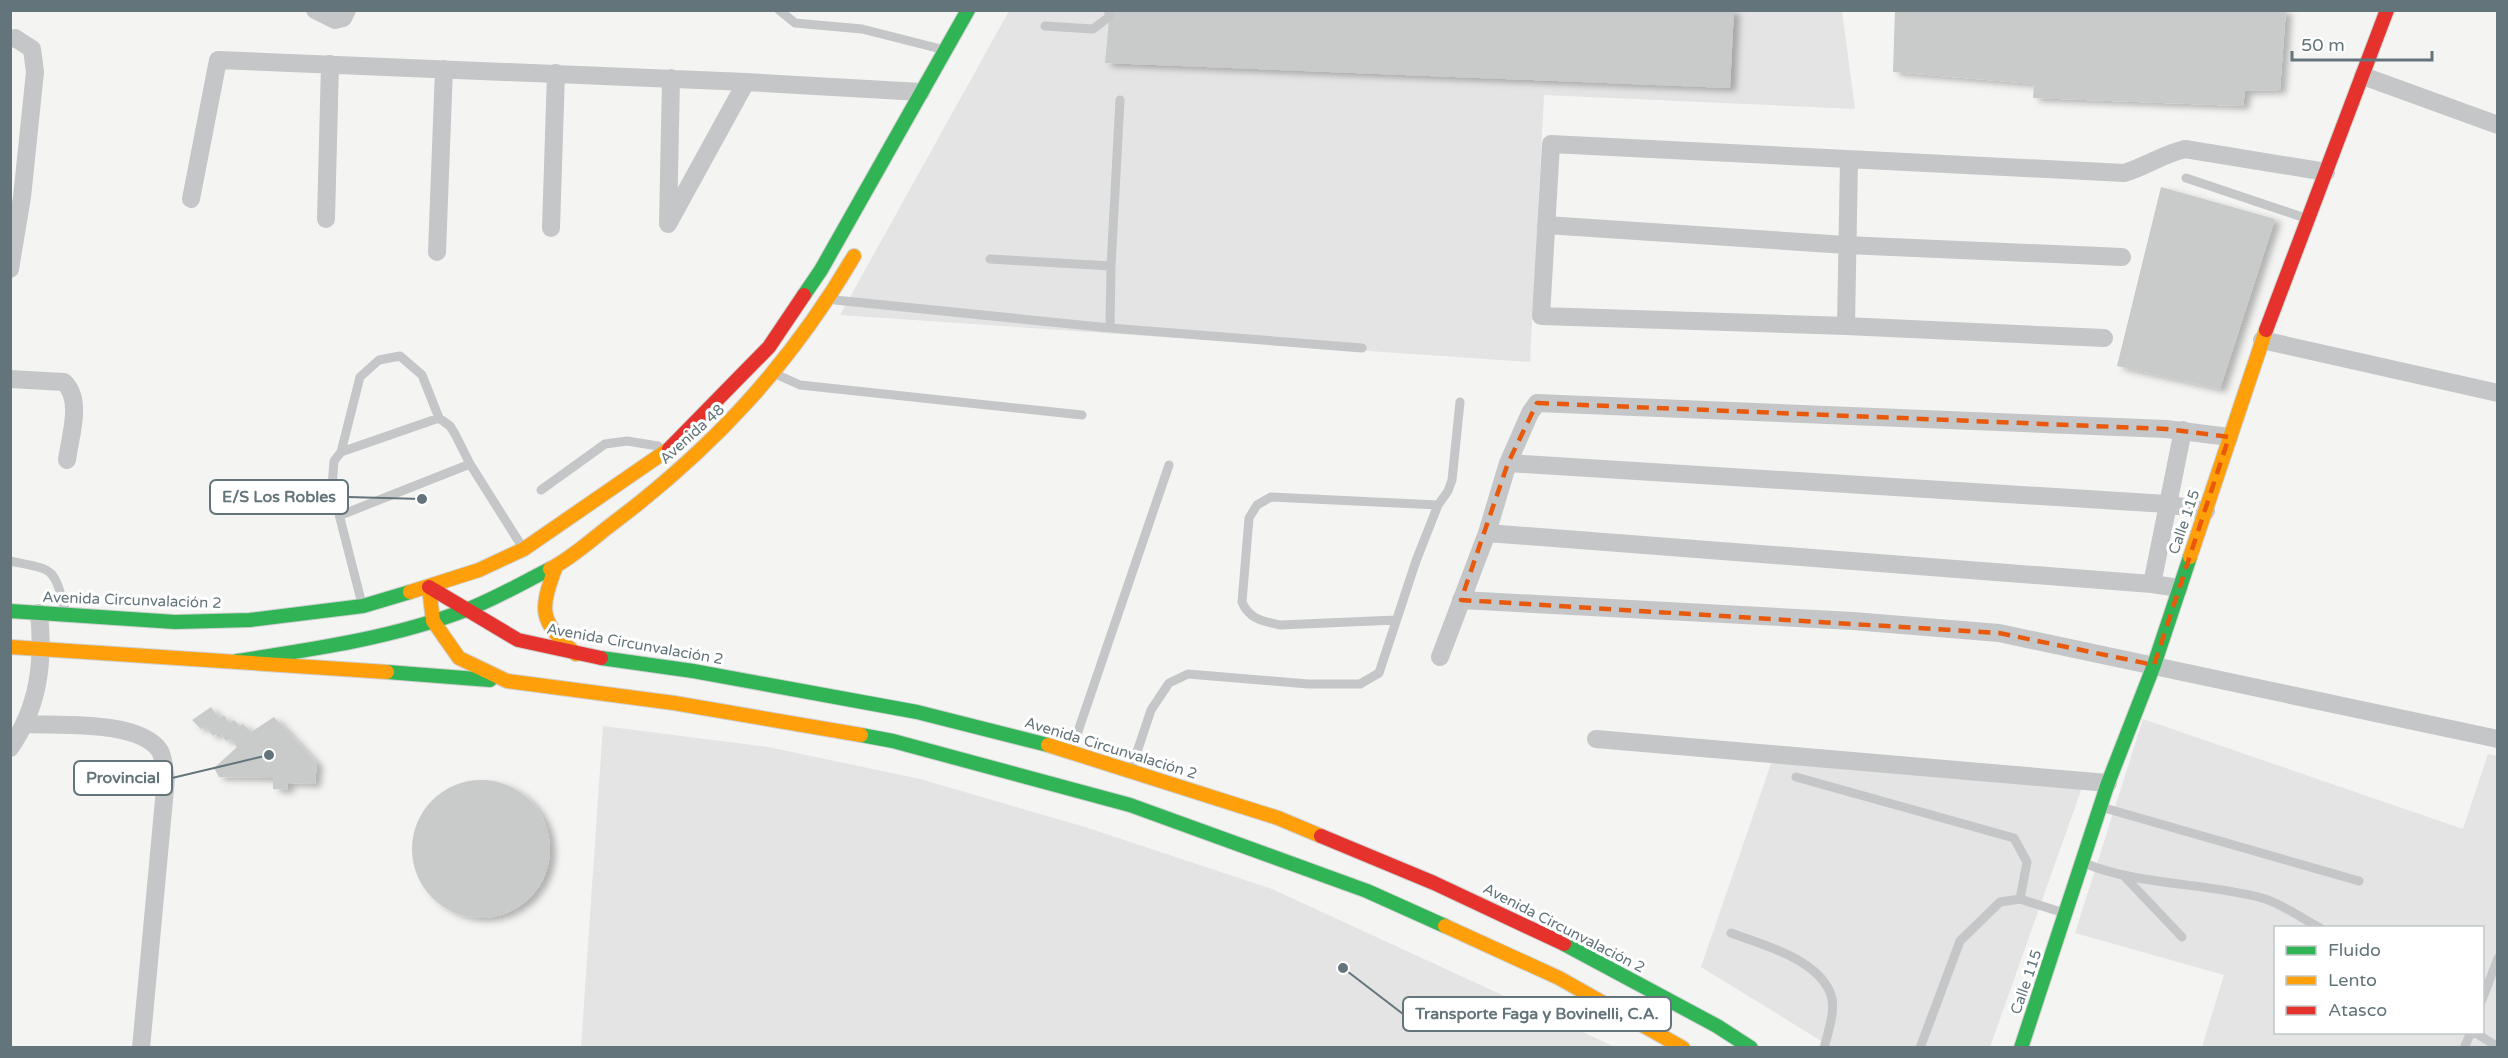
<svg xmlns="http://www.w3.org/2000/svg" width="2508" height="1058" font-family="'Varela Round',sans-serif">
	<defs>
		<filter id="shadow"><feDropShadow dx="6" dy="3.5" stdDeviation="3" flood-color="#0004"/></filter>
	</defs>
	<rect width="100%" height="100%" fill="#f4f4f3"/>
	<path fill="#e3e4e3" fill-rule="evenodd" d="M1009,11H1842L1855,109L1544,95L1530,362L840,315Z
		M2143,719L2463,829L2488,754L2497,756L2496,1047H2202L2224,975L2075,933ZM2276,928H2482V1032H2276Z
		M603,726L768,747L920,779L1085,827L1272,889L1615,1047H581Z
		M1775,752L2084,782L1990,1047H1831L1701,967Z"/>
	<path fill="#c9cbcb" filter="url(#shadow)" d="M1110,10H1734L1730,88L1105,63Z
		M1895,10H2286L2280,90L2245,91L2243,106L2033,98L2034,84L1893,72Z
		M2161,187L2275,219L2220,389L2117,366Z
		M211,707L219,718L224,715L229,723L234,720L240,726L243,724L251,732L274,717L317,763L315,784L288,783V790L273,789V778L219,777L214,768L237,747L231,739L226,741L219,732L213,736L206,727L201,729L192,720Z
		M412 849a69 69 0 1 1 138 0a69 69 0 1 1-138 0Z"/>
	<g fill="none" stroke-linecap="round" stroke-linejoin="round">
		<defs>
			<path id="fast" d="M804,295L821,270L968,10
				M10,611L175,622L250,620L363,606L410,592
				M601,658L693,671L917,712L1048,745
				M237,661C315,649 392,638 466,610C495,599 522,583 550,569
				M387,672L490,680
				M861,735L893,741L1130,805L1367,891L1445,926
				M1564,944L1717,1026L1751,1048
				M2021,1048L2108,783L2154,665L2190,557"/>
			<path id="slow" d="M2190,557L2266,330
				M556,566C539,612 539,620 576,654
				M550,569C572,558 592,539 612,524C713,448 790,365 854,256
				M429,587L433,621L459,658L507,681L674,703L861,735
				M410,592L479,570L524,549L669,449
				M10,647L387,672
				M1048,745L1278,818L1321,836
				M1445,926L1559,978L1683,1048"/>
			<path id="jam" d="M2266,330L2387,10
				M669,449L769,347L804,295
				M429,587L518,640L601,658
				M1321,836L1434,883L1564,944"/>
		</defs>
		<use href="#fast" stroke="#ced0d0" stroke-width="16"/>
		<use href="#slow" stroke="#ced0d0" stroke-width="16"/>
		<use href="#jam" stroke="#ced0d0" stroke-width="16"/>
		<path stroke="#c4c6c7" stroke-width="9" d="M779,10L795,23L862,29L941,49
			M1045,26L1093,29L1109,17V10
			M2186,178L2305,218
			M990,259L1111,266
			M835,300L1110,328L1362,348
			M1110,328L1111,266L1120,100
			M780,376L800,385L1082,415
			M341,452L360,377L379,360L400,356L422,375L439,418L450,426L455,434L470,464L521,545
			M541,490L605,444L627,441L658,446
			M341,515L470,464
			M10,561C54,570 53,566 65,609
			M361,600L332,487L334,461L341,452L439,418
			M1396,620L1280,625C1262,621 1249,619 1242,602L1249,518L1257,505L1271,497L1438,505
			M1073,746L1169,465
			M1133,764L1151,710L1169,683L1188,674L1308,684H1360L1379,673L1416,561L1438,505L1448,491L1452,480L1460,402
			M1796,777L2014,838L2027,862L2020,899
			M2101,807L2359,881
			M2084,863C2140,886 2203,882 2262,898C2281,903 2301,918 2320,928
			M2124,876L2182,937
			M1731,933C1763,945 1815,958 1830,992C1837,1008 1828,1032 1824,1048
			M2482,1000L2498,958
			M2474,1032L2498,1047
			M1920,1048L1960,941L2000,902L2020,899L2064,913
			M2464,1048L2471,1032"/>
		<path stroke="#c4c6c7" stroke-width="18" d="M315,10L335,20L343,18L347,10
			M10,39L15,38L32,49L35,72L22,197L10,269
			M2363,76L2498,125
			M671,78L668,224L746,82
			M191,199L218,60L746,82L921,92
			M326,219L330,64
			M1546,225L1846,245L2122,257
			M551,228L556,73
			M437,252L444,69
			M1846,326L1849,160
			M2104,338L1846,326L1541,316L1551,144L2124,173C2145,167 2163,154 2185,149L2326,172
			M2262,340L2498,393
			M10,379L64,382C83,400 70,436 67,460
			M1508,463L2167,504L2206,511
			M1487,533L2152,584L2179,588
			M2152,584L2183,430
			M1461,600L1853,621L1999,633L2498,739
			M1440,657L1487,533L1508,463L1530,413L1537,403L2166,429L2229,437
			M27,724C61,726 139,720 160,751C164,758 164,771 166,778L141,1048
			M1596,739L2108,783
			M10,748C39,707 44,661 39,613"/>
		<use href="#fast" stroke="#30b455" stroke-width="14"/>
		<use href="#slow" stroke="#ff9f0a" stroke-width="14"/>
		<use href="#jam" stroke="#e5322d" stroke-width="14"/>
	</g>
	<path fill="none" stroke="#e8590c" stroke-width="4.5" stroke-dasharray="12 8" stroke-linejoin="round" d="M1537,403L2166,429L2229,437L2154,665L1999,633L1461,600L1508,463Z"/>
	<g text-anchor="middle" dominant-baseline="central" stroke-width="6" stroke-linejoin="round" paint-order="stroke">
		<g font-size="15" fill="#63757a" stroke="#fff">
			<text transform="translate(692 434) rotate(-42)">Avenida 48</text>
			<text transform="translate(2184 522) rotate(-71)">Calle 115</text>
			<text transform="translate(132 600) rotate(2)">Avenida Circunvalación 2</text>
			<text transform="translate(635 644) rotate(10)">Avenida Circunvalación 2</text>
			<text transform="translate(1111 748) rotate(17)">Avenida Circunvalación 2</text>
			<text transform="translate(1564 928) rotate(27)">Avenida Circunvalación 2</text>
			<text transform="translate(2026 982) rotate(-71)">Calle 115</text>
		</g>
	</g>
	<path fill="none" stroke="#63757a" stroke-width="2" d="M422 499L348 497M269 755L172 778M1343 968L1403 1014"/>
	<g fill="#63757a" stroke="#fff" stroke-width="2">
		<circle cx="422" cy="499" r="6"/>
		<circle cx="269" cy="755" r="6"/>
		<circle cx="1343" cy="968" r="6"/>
	</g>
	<g fill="#fff" stroke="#63757a" stroke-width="2">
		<rect x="210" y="480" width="138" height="34" rx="6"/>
		<rect x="74" y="761" width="98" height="34" rx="6"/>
		<rect x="1403" y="997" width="268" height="34" rx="6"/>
	</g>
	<g font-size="16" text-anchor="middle" font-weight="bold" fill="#63757a">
		<text x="279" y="502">E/S Los Robles</text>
		<text x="123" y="783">Provincial</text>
		<text x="1537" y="1019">Transporte Faga y Bovinelli, C.A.</text>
	</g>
	<rect width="2508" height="1058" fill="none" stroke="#63757a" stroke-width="24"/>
	<rect x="2274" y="926" width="210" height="108" fill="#ffffff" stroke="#c1c8ca" stroke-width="1.5"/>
	<rect x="2286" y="946" width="30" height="9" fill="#30b455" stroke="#c1c8ca" stroke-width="1.5"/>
	<text x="2328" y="956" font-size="18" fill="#63757a">Fluido</text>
	<rect x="2286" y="976" width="30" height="9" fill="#ff9f0a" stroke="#c1c8ca" stroke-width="1.5"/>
	<text x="2328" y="986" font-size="18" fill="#63757a">Lento</text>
	<rect x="2286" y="1006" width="30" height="9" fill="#e5322d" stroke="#c1c8ca" stroke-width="1.5"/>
	<text x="2328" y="1016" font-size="18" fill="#63757a">Atasco</text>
	<path d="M2292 51v9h140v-9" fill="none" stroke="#63757a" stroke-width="3"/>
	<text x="2301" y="51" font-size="18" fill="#63757a" stroke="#ffffff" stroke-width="4.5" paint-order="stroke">50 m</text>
</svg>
